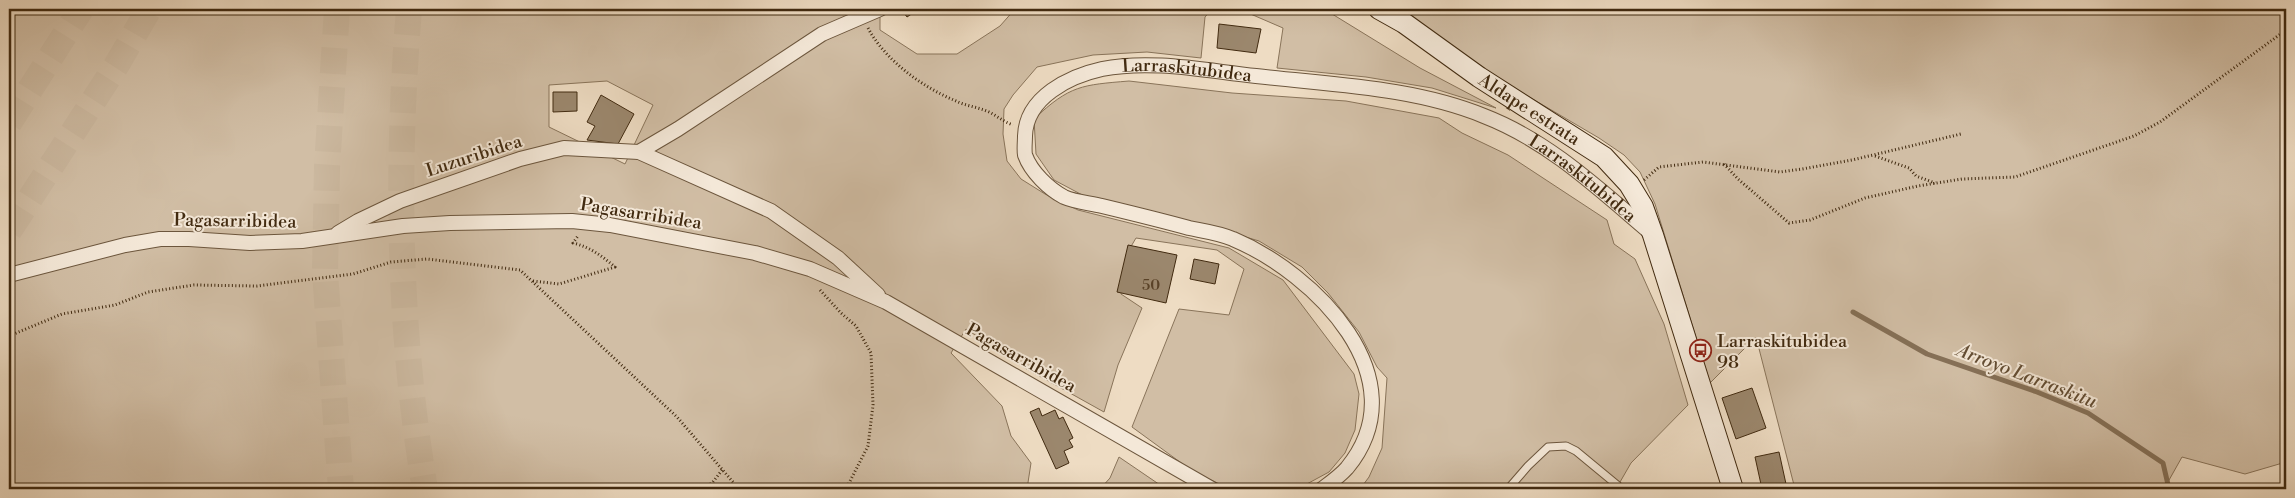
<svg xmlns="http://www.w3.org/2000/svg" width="2295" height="498" font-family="'Libre Bodoni',serif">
	<rect width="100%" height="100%" fill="#eedcc3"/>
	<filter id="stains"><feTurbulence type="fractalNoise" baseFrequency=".004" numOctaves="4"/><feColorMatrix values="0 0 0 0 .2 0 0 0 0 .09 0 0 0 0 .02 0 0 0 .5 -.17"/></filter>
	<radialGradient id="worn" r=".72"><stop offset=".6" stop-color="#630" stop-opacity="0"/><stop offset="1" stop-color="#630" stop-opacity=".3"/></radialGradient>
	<path fill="#d1bea5" stroke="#89745a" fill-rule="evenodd" d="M9,9H880V30L917,54H957L1000,26L1015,9H1212L1205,17L1201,58L1147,52L1093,55L1037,67L1013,95L1004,109L1003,134L1007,161L1021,179L1045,194L1078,210L1229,248L1283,280L1354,374L1359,394L1355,430L1345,453L1329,472L1305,485L1294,489H1231L1195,473L1132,427L1179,309L1229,315L1244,269L1217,250L1136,238L1126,255L1121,294L1142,308L1118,365L1104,412L1025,368L966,329L951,353L1002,406L1011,436L1031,463L1027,489H9ZM607,81L653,105L625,164L549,127V85Z
		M1239,9H1324L1420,68L1496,108L1432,88L1366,77L1277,68L1283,28Z
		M1399,9H2286V462L2245,474L2182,457L2164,489H1795L1756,337L1710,383L1655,204L1640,172L1624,155L1599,138L1507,84Z
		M1129,81L1232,93L1346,101L1439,118L1462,133L1508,155L1607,220L1614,244L1635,259L1664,324L1688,405L1631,463L1616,489H1360L1369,477L1382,448L1387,378L1377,367L1359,332L1328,293L1302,267L1259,241L1219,229L1088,198L1054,180L1036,154L1034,119C1070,85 1082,85 1129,81Z
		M1119,457L1166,489H1100L1110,478Z"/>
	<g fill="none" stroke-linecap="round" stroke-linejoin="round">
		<path stroke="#857057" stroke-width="5" d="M1853,312L1927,354L2037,392L2088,413L2163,463L2169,489"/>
	</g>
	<path fill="#9b876d" stroke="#412a10" d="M901,9H919L907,17Z
		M1219,24L1261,29L1256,53L1217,48Z
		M553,92H577V111L553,112Z
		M601,95L634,114L618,144L587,140L595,126L587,122Z
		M1128,245L1177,255L1166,303L1117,292Z
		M1194,259L1219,264L1215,284L1190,279Z
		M1752,388L1766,428L1736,439L1722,398Z
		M1039,408L1042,416L1055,410L1059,419L1063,417L1073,438L1069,440L1073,447L1064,451L1069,463L1056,469L1030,412Z
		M1779,452L1786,484L1762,489L1755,457Z"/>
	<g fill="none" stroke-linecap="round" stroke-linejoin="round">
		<path stroke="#cbb89f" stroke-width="26" stroke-dasharray="26 13" stroke-linecap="butt" d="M337,9L327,167L325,273L341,489
			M409,9C396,169 398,330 425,489
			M9,123L81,9
			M9,231L116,66L149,9"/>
		<defs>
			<path id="lane" d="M1508,489L1528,466L1548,447L1566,446L1576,451L1622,489"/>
			<g id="street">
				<path d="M639,152L678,129L822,34L880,9"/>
				<path d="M338,233L358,221L400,201L520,159L564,148L639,152L771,211L838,258L878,295"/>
				<path d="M9,275L125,245L160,239H189L250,243L302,241L403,226L450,223L572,221L610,225L755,253L810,269L886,302L1212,489"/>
				<path id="s1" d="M1322,489C1330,483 1340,476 1347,468C1421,378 1314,273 1233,239C1220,233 1204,231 1189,228C1160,220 1131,213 1102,206C1090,203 1075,202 1064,197C1049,189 1031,172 1025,155C1024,150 1025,141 1025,136C1026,97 1070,76 1102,69C1152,59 1207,71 1256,76C1332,85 1413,87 1484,116C1549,141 1600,190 1652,234"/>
			</g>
			<g id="secondary">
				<path id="s2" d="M1379,9L1404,23L1479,77L1604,157L1629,184L1643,207L1653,235L1733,489"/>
			</g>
		</defs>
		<use href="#lane" stroke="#6c563d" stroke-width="9"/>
		<use href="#street" stroke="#6c563d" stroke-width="16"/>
		<use href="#secondary" stroke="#412a10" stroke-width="22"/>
		<path stroke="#412a10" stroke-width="3" stroke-dasharray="1 2.5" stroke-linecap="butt" d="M868,28C885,60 922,87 956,101C966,106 978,107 989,112C997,116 1004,122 1013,125
			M1875,156L1909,168L1916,176L1935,183
			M1724,164L1738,179L1789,223L1810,220L1865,198L1918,186L1962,179L2015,177L2134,136L2160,122L2286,30
			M1644,180L1659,167L1703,162L1780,172L1802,169L1852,160L1961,134
			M533,281L559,284L615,267C602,256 590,247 573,243L578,236
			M820,290L841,313L856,326L871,353L873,405L868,446L846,489
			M9,336L62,314L115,305L148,292L194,285L257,286L353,274L391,262L427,259L520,270L677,417L739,489
			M701,489L712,483L723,469"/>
		<use href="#lane" stroke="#f4e8d8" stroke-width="7"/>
		<use href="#street" stroke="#f4e8d8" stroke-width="14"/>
		<use href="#secondary" stroke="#f4e8d8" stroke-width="20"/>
	</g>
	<defs>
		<symbol id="bus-ring" viewBox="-11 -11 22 22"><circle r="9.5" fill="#f4e8d8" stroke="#8f2418" stroke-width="1.5"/><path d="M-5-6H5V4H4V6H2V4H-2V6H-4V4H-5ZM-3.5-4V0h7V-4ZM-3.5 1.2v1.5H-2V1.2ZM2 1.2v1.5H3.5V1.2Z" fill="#8f2418"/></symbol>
	</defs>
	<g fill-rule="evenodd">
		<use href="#bus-ring" x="1688" y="338" width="25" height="25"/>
	</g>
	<g text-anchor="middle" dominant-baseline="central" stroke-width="4" stroke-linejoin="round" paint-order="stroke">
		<g font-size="15" fill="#584127">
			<text x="1151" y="285">50</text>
		</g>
		<g font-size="18" fill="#412a10" stroke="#f4e8d8">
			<text stroke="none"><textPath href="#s1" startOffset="776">Larraskitubidea</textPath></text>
			<text stroke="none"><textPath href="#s2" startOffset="181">Aldape estrata</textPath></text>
			<text transform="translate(474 156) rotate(-18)">Luzuribidea</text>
			<text stroke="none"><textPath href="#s1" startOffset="1195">Larraskitubidea</textPath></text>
			<text transform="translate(641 214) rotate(9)">Pagasarribidea</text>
			<text transform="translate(235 221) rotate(1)">Pagasarribidea</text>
			<text transform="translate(1021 358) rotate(29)">Pagasarribidea</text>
		</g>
		<g font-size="18" fill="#412a10" stroke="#f4e8d8" text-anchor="start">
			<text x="1717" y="341">Larraskitubidea<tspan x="1717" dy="21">98</tspan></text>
		</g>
		<g font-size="19" font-style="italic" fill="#634d33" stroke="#f4e8d8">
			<text transform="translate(2027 376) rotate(21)">Arroyo Larraskitu</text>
		</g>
	</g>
	<rect width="2295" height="498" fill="none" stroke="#eedcc3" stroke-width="30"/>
	<rect x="10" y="10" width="2275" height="478" fill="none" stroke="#412a10" stroke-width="2.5"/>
	<rect x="15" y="15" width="2265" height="468" fill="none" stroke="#412a10"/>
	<rect width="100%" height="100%" filter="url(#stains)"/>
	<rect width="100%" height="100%" fill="url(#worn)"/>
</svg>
